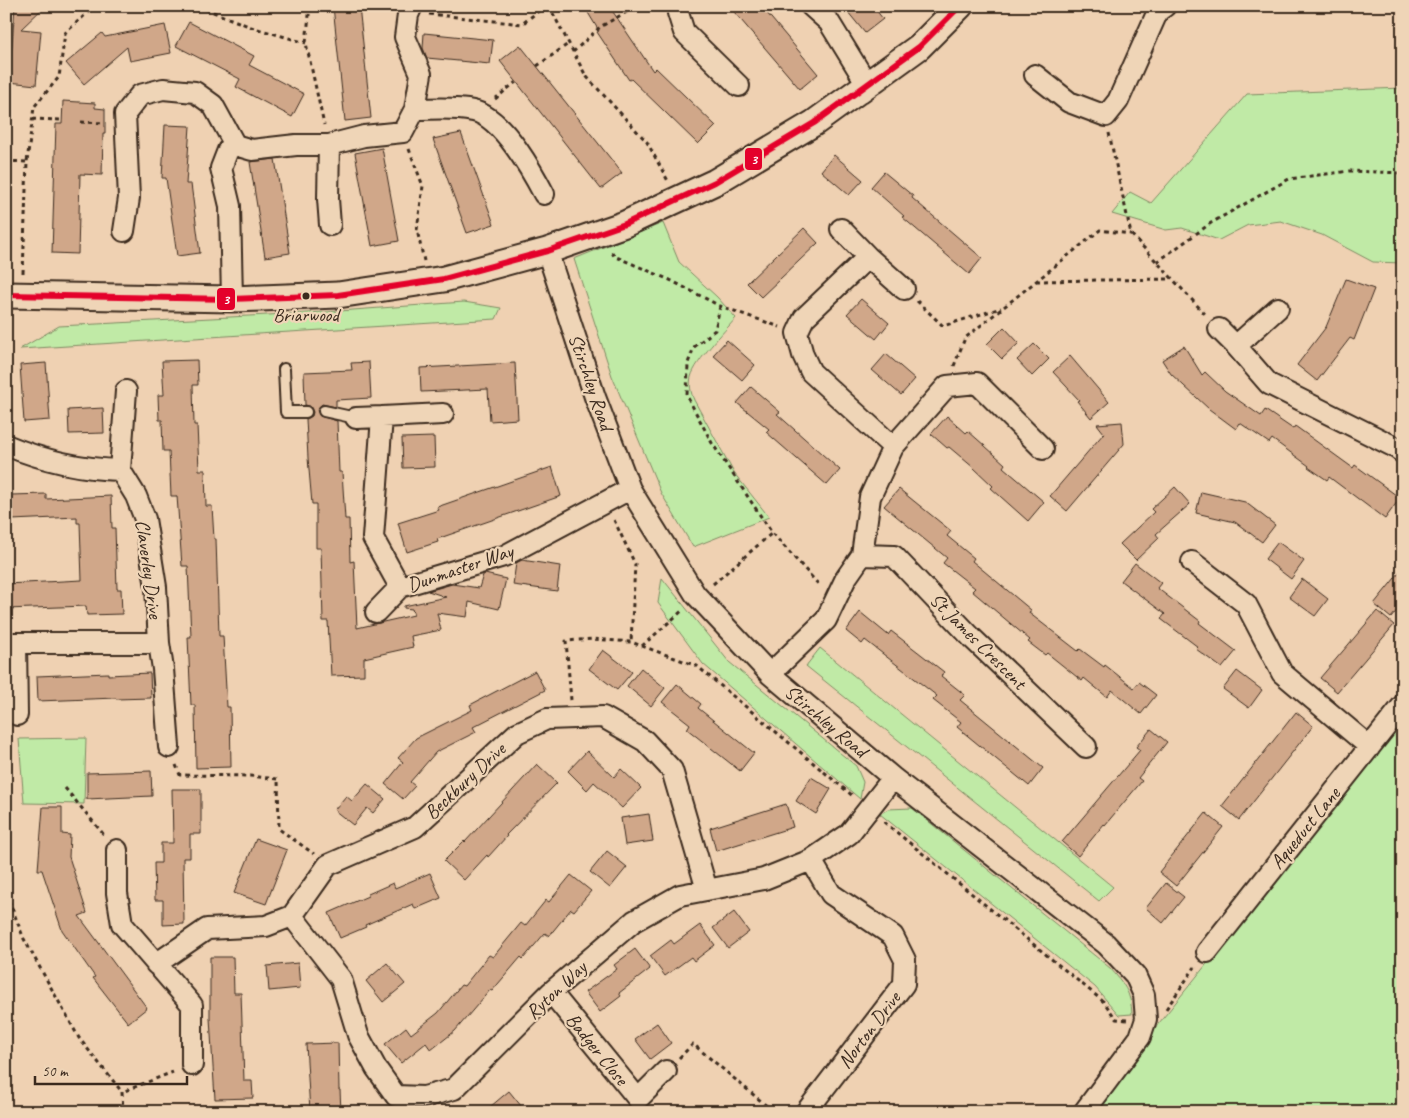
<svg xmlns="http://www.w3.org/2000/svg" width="1409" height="1118" font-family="Caveat,sans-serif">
	<rect width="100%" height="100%" fill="#efd1b2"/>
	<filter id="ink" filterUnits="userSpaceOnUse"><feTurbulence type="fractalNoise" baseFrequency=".02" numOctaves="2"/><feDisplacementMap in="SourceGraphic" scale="10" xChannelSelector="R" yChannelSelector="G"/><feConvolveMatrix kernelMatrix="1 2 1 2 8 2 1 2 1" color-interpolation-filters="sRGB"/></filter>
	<g filter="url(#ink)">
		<path fill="#c0eaa6" stroke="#7e8a62" d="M1403,88V263L1373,262L1322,235L1281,221L1248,225L1219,240L1182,228L1166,230L1112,214L1130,192L1151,203L1247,94Z
			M663,223L679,262L717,297L736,318C724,332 696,360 691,377C689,385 691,393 694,400L734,473L769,517L693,547L661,493L612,376L574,259Z
			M464,302L501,308L496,319L20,349L59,326L325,312Z
			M662,578L729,662L856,766L863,782L860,799L703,664L658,603Z
			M820,648L1113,887L1099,901L806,666Z
			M1403,722V1112H1087L1210,960L1373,754Z
			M86,738L84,804L24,803L19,739Z
			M912,808L1110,968C1124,984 1131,992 1132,1014L1119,1015L1095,987L880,814L888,809Z"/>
		<path fill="#d0a789" stroke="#3b2a1e" d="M15,6H45L21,29L41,31L36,85L9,82Z
			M333,6H359L371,118L345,121Z
			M584,6H609L653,71L656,68L716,126L698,144L631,79L629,80L597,32L599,31Z
			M729,6H761L818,74L800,89Z
			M843,6H873L883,19L865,33Z
			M189,22L254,56L249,65L304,94L292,117L236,87L240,79L176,46Z
			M165,25L171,53L130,61L127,47L84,84L66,63L102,33L105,37Z
			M424,33L493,40L490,64L427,58L423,48Z
			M520,45L622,173L601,189L500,61Z
			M63,101L95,103V108L105,109V134H103L102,175L80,174L78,254L52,253L56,124H62Z
			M165,125L190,126L186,184H191L200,253L177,256L166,178H162Z
			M461,133L494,224L467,233L433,139Z
			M382,148L399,241L372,246L355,153Z
			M834,155L863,180L849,195L821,171Z
			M275,159L290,253L265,257L250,162Z
			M884,172L913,196L912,198L982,258L969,274L902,217L904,216L871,187Z
			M804,228L818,243L761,297L747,283Z
			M1346,279L1374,289L1354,340L1350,338L1317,381L1297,365L1326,327Z
			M861,299L889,323L876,339L847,314Z
			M1004,327L1019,343L1002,359L987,344Z
			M727,340L755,365L742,380L713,355Z
			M1034,344L1049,359L1032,376L1017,360Z
			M1184,346L1202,375L1205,372L1225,391L1261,416L1265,410L1293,429L1295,426L1353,468L1355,465L1400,498L1385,519L1329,477L1327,480L1308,467L1309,466L1272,439L1269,443L1240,423L1236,429L1209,409L1171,374L1162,360Z
			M886,354L915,379L901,395L872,370Z
			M1070,356L1109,402L1091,418L1077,401L1079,400L1053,372Z
			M197,360L198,385H193L194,425H197L199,470H205L206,506H212L214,539H216L219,636H223L227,707H230L231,767L196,768L195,705H191L188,637H191L188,566H182L177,496H171L169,451H163L162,420H159L158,395H164L162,361Z
			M369,362L371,398L336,400V407L322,404L317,410L320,416L337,421L339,472H342L345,519H349L350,562L354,561L357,628L414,615L412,609L404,608V606L446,597L428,591L452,584L479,588L483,575L485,574L506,579L499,609L469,602L467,617L437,613L441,630L411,636L413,647L364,658V675L331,676L328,621H323L321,548H316V504H312L308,458L306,419L312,416L313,412L310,406L305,405L304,372L352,370L351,363Z
			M46,363L50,420L24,422L20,365Z
			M515,363L518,419L490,421L488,389L421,392L420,368Z
			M751,387L780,412L777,414L840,470L827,485L766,432L769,429L737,403Z
			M103,408L104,433L69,434L68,410Z
			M947,416L966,433L968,431L985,446L1005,464L1003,467L1044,502L1028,521L991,488L993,486L974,468L949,447L947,448L931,434Z
			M1122,422L1124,444L1067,511L1050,496L1104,433L1097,424Z
			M434,437L435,467L403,468L402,438Z
			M552,467L561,496L437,539L438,542L407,552L398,523L439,510L437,507Z
			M1175,487L1190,504L1156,534L1159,538L1136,560L1120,544L1154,512L1151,509Z
			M899,489L951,531L947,536L974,558L972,561L1031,610L1029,613L1078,651L1080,649L1104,667L1105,665L1134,688L1139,682L1156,695L1141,714L1112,690L1107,697L1084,678L1082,681L1047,653L1045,655L1028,642L1030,640L972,591L975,588L943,563L947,558L884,506Z
			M1201,492L1245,502L1275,525L1262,542L1235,522L1196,513Z
			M46,494V499L111,496L112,528H115L117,589H121L122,614L87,615L86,606L6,609V584L82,580L80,523H77V517L12,520L11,495Z
			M1278,542L1304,561L1291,579L1265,559Z
			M522,560L560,566L557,591L513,585L516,563Z
			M1135,563L1161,583L1157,588L1200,621L1199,623L1236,651L1222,668L1196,649L1198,647L1161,619L1165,614L1121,581Z
			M1403,568V603L1391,618L1374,604Z
			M1302,579L1328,599L1315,616L1289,597Z
			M1377,611L1394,625L1337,692L1320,678Z
			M860,612L888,635L891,631L944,672L941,676L965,695L960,700L1043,768L1029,786L957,727L961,722L933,700L937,696L865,640L862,644L846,631Z
			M603,650L632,672L617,690L589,669Z
			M641,668L665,688L651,706L627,686Z
			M535,671L545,690L473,727L476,732L436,752L410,782L415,786L403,799L385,784L403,762L398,758L416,738L472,710L470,705Z
			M1237,671L1262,690L1249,708L1223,689Z
			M108,673V675L150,673L151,698L116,699V698L38,701L37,676Z
			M677,684L701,704L698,708L754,753L740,771L687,729L690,724L662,702Z
			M1296,712L1313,726L1239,820L1222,806Z
			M1151,729L1167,742L1138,778L1142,781L1105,825L1104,824L1078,856L1062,842L1140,750L1136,747Z
			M587,751L614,777L621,769L641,788L622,808L594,782L587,790L568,771Z
			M537,764L557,783L506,835L507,836L488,857L487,855L464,880L444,861L464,841L465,842Z
			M151,771L152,796L87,799V773Z
			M811,777L831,789L816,814L796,801Z
			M367,784L385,799L373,813L367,808L353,825L334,810L346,796L352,801Z
			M172,789H201V834H190V858H183L184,924L163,925V900H155L154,863H161V843H173Z
			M786,804L793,827L716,851L710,828Z
			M43,807H62V834L70,835L69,857L87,913L79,916L147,1008L128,1023L93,978L95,977L62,930L42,870H38Z
			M1206,813L1223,827L1176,886L1159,872Z
			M649,814L653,841L625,845L621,818Z
			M256,839L287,850L266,904L234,893Z
			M607,851L627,867L610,888L590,872Z
			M430,873L441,898L415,909L413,904L365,925L366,927L340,938L329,913L368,896V894L393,883L395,888Z
			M571,875L591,891L574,911L571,909L549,936L545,933L523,959L521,957L492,991L490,990L455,1031L431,1050L426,1043L401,1063L385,1044L406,1027L411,1034L438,1013L461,985L464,986L489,955L493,957L521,923L525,926L546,900L549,902Z
			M1166,883L1184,897L1163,923L1146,908Z
			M734,912L749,932L728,948L713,928Z
			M700,925L715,945L694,961L691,957L665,976L650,956L671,940L674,944Z
			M635,949L650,969L619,993L621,996L600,1012L585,992L617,969L614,965Z
			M210,957H233L234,993H241L244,1081H252L253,1098L215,1099L210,1018Z
			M298,963L300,988L269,991L267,966Z
			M387,963L405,984L383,1002L366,981Z
			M657,1023L671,1043L650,1059L635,1039Z
			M338,1043L339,1090H340L341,1112H310L306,1044Z
			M509,1091L526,1112H484Z"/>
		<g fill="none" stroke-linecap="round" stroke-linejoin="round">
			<defs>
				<path id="service" d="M284,369L286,412H306
					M324,411L356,418"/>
				<path id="minor" d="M679,6L678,13L684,32L739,86
					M811,6L829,22L867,84
					M1035,75L1069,102L1106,116L1118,101L1158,11L1165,6
					M415,109C434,109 455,107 473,111C501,116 532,171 544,194
					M329,145L328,199L330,225
					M841,229L868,257L904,289
					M124,231L129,198L125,114L140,95L163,89L195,92L213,105L235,145
					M547,251L595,397L630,489L695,594L770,674L893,778L1106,944L1135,975L1144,995L1146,1019L1140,1037L1084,1112
					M868,257L804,318L797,333L803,355L811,372L893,447
					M232,299L230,206L221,168L228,150L235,145L252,150L296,145H329L364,136L403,132L415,109L421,74L405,37L408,15L412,6
					M1219,329L1236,346L1269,384L1395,447L1403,453
					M1236,346L1278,308
					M356,418L382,417
					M6,445C42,460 81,469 120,470L126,391
					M120,470L136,496L145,519L156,587L159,643L163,669L169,747
					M862,555L870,497L893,447L947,386L977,383L1043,449
					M1192,562L1246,604L1282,673L1370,747
					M400,587L373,538L382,417L443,414
					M376,612L400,587L504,556L630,489
					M6,643H159
					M16,643L17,715
					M770,674L826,620L846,578L862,555L894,556L972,638L1086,747
					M117,850V893L122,924L192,1005V1065
					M292,916L341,979L358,1035L376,1068L396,1096L424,1097L454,1089L551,992L634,921L680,895L764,879L811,860L849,834L893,778
					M1207,952L1403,705
					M156,964L207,929L266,926L292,916L328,865L415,827L517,733L547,719L603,717L645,741L672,770L707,890
					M551,992L638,1099L666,1071
					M806,1112L904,984L905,960L893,936L831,894L811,860"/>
				<path id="tertiary" d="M6,295L232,299L338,295L444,279L547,251L625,224L715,182L814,123L919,47L960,6"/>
			</defs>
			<use href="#service" stroke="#3b2a1e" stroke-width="14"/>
			<use href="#minor" stroke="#3b2a1e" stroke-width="24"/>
			<use href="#tertiary" stroke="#3b2a1e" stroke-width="29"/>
			<path stroke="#3b2a1e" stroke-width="3" stroke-dasharray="4 4" stroke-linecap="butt" d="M198,6L251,27L306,43
				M310,6L306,43L324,125
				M549,6L586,76L647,142L668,181
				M429,14L522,24L545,6
				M573,52L600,27L637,6
				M537,66L568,44
				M1403,75L1400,86L1403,119
				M495,99L516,82
				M32,119L62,120
				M81,122L105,123
				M1109,133L1131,234L1206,315
				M409,149L423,186L417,230L424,261
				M6,161L27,162
				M612,252L614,256L670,280L720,306L780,327
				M1157,262L1211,223L1289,179L1349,171L1403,173
				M23,273L27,162L34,107L59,77L65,33L95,6
				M1036,281L1172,279
				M917,301L943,326L1001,308
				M720,306L715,330L694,347L688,363L687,396L712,443L772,533L820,586
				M954,366L965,338L1100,230L1131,234
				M614,520L635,564L631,642
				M713,584L772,533
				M642,646L683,610
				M571,700L566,641L593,639L631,642L697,666L854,797
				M176,765L180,775L250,776L278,779L279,829L314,854
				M65,788L105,836
				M884,822L1104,1002L1116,1019L1127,1020
				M6,893L24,939L79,1038L122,1092
				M1166,1009L1195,967
				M679,1058L693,1044L774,1112
				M123,1112L122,1092L173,1072"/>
			<use href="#service" stroke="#efd5b7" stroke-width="10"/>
			<use href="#minor" stroke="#efd5b7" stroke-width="20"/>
			<use href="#tertiary" stroke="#efd5b7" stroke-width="25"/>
			<defs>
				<path id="bus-1" d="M6,295L232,299L338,295L444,279L547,251L625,224L715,182L814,123L919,47L960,6"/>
			</defs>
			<use href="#bus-1" stroke="#efd5b7" stroke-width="10"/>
			<use href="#bus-1" stroke="#e4002b" stroke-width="6"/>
		</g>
	</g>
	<circle fill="#3b2a1e" stroke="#efd5b7" stroke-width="2" cx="306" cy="296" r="4.5"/>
	<g text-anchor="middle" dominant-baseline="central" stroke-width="4.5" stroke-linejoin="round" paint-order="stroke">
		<g font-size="19" fill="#3b2a1e" stroke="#efd5b7">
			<text x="306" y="315">Briarwood</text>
		</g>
		<g font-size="20" fill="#3b2a1e" stroke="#efd5b7">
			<text transform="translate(591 382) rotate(71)">Stirchley Road</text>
			<text transform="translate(460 568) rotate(-19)">Dunmaster Way</text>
			<text transform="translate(149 569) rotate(82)">Claverley Drive</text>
			<text transform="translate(978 641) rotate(45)">St James Crescent</text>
			<text transform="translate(826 721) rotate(40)">Stirchley Road</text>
			<text transform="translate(465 781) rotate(-43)">Beckbury Drive</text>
			<text transform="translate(1305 828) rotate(-51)">Aqueduct Lane</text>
			<text transform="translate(556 990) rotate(-43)">Ryton Way</text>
			<text transform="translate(869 1030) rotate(-53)">Norton Drive</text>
			<text transform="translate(597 1049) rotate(51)">Badger Close</text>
		</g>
	</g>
	<g stroke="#efd5b7" stroke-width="2">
		<rect x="744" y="147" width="19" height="24" rx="5" fill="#e4002b"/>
		<rect x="216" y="287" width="20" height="24" rx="5" fill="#e4002b"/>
	</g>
	<g font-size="14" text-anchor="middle" font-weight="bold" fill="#fff">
		<text x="754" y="164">3</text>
		<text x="226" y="304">3</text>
	</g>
	<rect width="1409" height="1118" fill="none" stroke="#efd5b7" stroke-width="25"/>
	<rect x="12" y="12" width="1384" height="1093" fill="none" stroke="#3b2a1e" stroke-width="2" filter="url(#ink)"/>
	<path d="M35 1076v8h152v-8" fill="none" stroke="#3b2a1e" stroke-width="2.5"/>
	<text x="42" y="1076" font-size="15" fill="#3b2a1e" stroke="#efd5b7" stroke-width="4" paint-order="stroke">50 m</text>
</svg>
